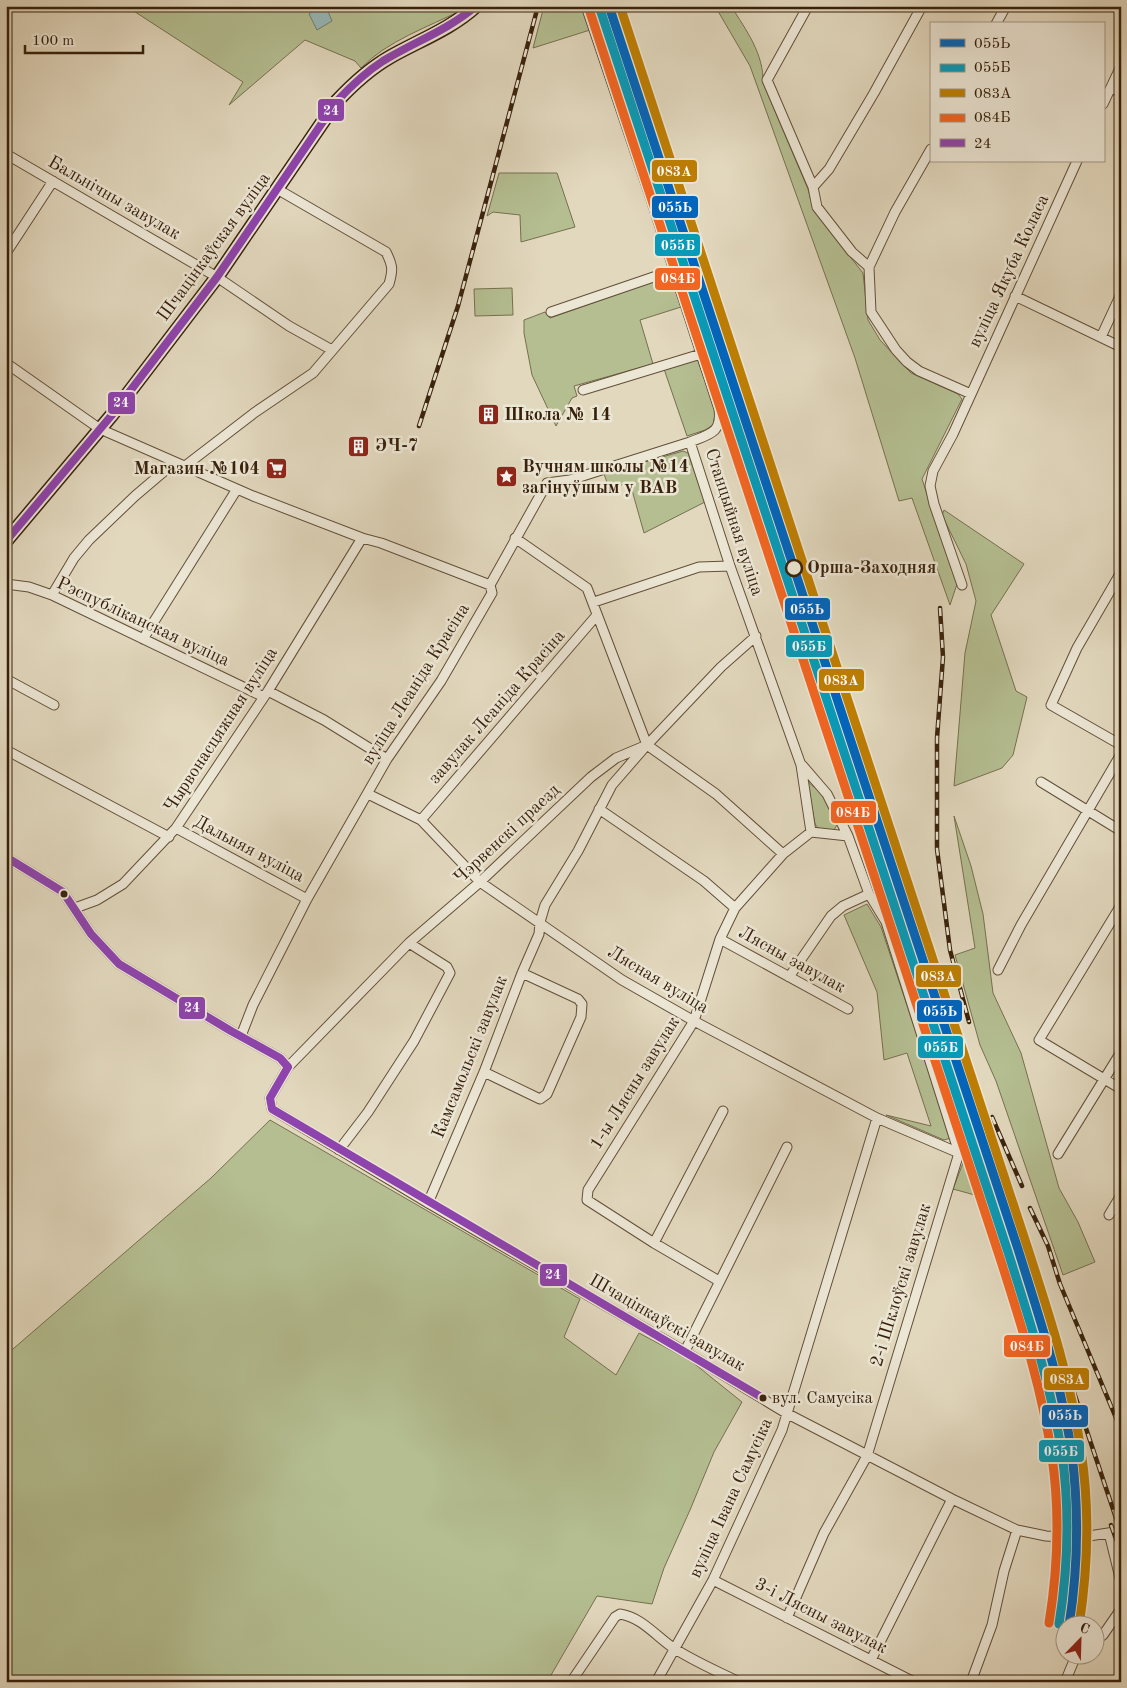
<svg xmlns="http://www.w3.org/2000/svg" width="1127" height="1688" font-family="'Old Standard TT',serif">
	<rect width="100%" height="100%" fill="#e2d8be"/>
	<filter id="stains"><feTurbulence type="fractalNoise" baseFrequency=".004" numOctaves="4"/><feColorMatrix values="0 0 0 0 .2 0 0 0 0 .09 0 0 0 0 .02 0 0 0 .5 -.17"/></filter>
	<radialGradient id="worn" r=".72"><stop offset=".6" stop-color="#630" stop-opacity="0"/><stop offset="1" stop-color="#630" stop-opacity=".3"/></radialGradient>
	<path fill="#b4be91" stroke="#76704e" d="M126,6H192L196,9L204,6H318L309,14L327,9L320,6H466L462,10C428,27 387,41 361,68L355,61L305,40L229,105L243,82Z
		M544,6H582L590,30L533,48Z
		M715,6H731C746,30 764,54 763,83L808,189L814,211L863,273L868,320L880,340L911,373L958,394L962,399L922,479L957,584L950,605L912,498L899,501L855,358L750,66Z
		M499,173H557L575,227L521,242L520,215L493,212L487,216Z
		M670,276L681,307L640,320L653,364L574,386L577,396L572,398L556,426L532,375L524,333V320L545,312L550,318Z
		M512,288L513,315L475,316L474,289Z
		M697,359L716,409L713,425L705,430L687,436L664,369Z
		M683,451L688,453L705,502L644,533L630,483L609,488L604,474Z
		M944,510L1024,564L991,615L1016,691L1027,697L1013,755L1002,768L954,786L965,653L976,601L966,564L942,515Z
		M807,781L822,794L837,825L834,830L819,829L815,824Z
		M954,816L971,866L983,914L993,993L1021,1053L1059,1188L1078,1222L1095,1262L1063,1275L996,1081L980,1045L955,955L975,948Z
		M867,904L881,927L951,1138L944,1140L886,1115L931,1126L907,1053L884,1060L877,992L844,915Z
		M270,1120L580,1299L564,1337L616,1375L639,1333L691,1361L742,1402L714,1452L690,1510L664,1568L652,1604L597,1596L547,1682H6V1355L211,1178Z
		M963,1163L975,1175L982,1197L953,1189Z"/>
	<path fill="#97b8b9" stroke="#717c73" d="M318,6L327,9L332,21L317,30L309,14Z"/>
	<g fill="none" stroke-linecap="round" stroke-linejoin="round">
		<defs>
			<path id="street" d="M586,6L649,193L719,409C722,433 710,434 690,442L730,566L801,765L811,832L783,854L735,908L720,939L694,1021L588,1190L587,1200L654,1243L719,1281
				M808,6L767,80L813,187L817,207L852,252L869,267
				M996,24L1006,6
				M1111,87L1121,93
				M1103,104L1121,66
				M931,149L895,212L869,267L871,312L896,350L907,362L919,371L971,394
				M6,154L217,277L289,326L332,350
				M813,187L829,169L874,93L922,6
				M6,253L53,181
				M1015,296L1121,347
				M551,312L674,270
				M1101,337L1121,294
				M6,363L100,429L253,496L362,538L381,543L490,585
				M583,390L701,354
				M185,466L254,413L313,373L389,284C393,270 393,266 386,252L277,189
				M515,538L587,588L647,745
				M1120,574L1077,648L1051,705L1121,745
				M6,584L29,587L52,595L264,697
				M962,585L934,504L930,486L933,471L953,434L1077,161
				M52,595L74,558L89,540L135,496L175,462
				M594,602L699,567L730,566
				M756,636L721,667L647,745L616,758L591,777L480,882L409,943L288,1067L270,1098L272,1109L428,1203L672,1344L786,1413L952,1499L1017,1530L1046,1536L1076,1538L1121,1531
				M143,639L237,489
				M6,679L54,705
				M268,691L324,720L387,759
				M647,745L716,794L783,854
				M6,750L169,837
				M802,765L827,794L848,836L869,894L886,922L959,1153
				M1041,782L1121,831
				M368,794L421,820L480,882L622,980L694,1021L877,1118L959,1153
				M599,809L704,881L735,908
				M421,820L597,615
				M176,828L307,899
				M811,832L848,836
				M6,857L63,892L91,934L119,964L231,1031L280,1058L288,1067
				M1121,905L1039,1040L1121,1089
				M75,908L97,900L123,884L176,828L268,691L362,538
				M720,939L848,1009
				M998,970L1021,925L1121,754
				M789,977L831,916L843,906L869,894
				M241,1036L253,1005L307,899L387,759L441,681L492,593L490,585L547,483L570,480L690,442
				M484,1072L540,1099L547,1094L581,1017L582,1004L578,999L522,973
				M339,1150L368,1112L414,1041L450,973L447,967L409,943
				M1058,1154L1121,1052
				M428,1203L484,1072L522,973L539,934L540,922L545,905L578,851L612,785L645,747
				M1109,1215L1121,1195
				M654,1243L723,1111
				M685,1351L787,1147
				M1109,1533L1121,1582
				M713,1580L914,1682
				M787,1618L824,1533L867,1456L959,1153
				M1094,1642L1103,1635L1121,1609
				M871,1660L952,1499
				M571,1682L615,1617L620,1614C641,1617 656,1636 672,1647C693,1661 717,1671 739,1682
				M656,1682L713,1580L782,1430L877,1118
				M971,1682L992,1625L1004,1571L1017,1530
				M1065,1682L1075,1658L1078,1656"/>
			<path id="secondary" d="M6,541L111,416L217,277L337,101C353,84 369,69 390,57C418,41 451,29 476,6"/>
		</defs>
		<use href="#street" stroke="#624f38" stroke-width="11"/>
		<use href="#secondary" stroke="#38210b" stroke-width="15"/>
		<use href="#street" stroke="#ece6d5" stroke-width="9"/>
		<use href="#secondary" stroke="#ece6d5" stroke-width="12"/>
		<defs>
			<path id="rail" d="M615,6L956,1040L1121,1533
				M419,426L458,306L538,6
				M940,608L943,657L937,738V849L950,950L969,1022
				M992,1117L1022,1186
				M1030,1208L1048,1246L1060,1284L1121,1430
				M1111,1525L1121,1553"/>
		</defs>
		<use href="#rail" stroke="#38210b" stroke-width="4.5"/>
		<use href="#rail" stroke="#ece6d5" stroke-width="2.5" stroke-dasharray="8" stroke-linecap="butt"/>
		<defs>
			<path id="bus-1" d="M6,541L111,416L217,277L337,101C351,86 366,72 383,61C414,42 448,30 476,6
				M6,857L63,892L91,934L119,964L231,1031L280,1058L288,1067L270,1098L272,1109L763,1398"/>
		</defs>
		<use href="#bus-1" stroke="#ece6d5" stroke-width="11"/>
		<use href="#bus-1" stroke="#8e44ad" stroke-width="8"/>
		<defs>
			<path id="rail-1" d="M609,6L1018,1249C1039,1317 1062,1384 1072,1455C1079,1512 1078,1569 1069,1626"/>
			<path id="rail-2" d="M600,9L1008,1252C1029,1319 1051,1385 1062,1454C1070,1511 1068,1568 1059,1624"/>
			<path id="rail-3" d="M620,6L1027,1246C1049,1314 1071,1381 1081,1451C1090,1509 1088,1568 1079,1626"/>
			<path id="rail-4" d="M590,12L999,1255C1020,1321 1042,1388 1052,1457C1060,1512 1058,1568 1049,1623"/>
		</defs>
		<use href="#rail-1" stroke="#ece6d5" stroke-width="12"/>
		<use href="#rail-2" stroke="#ece6d5" stroke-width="12"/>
		<use href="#rail-3" stroke="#ece6d5" stroke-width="12"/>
		<use href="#rail-4" stroke="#ece6d5" stroke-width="12"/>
		<use href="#rail-1" stroke="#0065bd" stroke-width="9"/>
		<use href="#rail-2" stroke="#069bba" stroke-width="9"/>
		<use href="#rail-3" stroke="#be7e03" stroke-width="9"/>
		<use href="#rail-4" stroke="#f26522" stroke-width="9"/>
	</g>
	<defs>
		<symbol id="building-square" viewBox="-11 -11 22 22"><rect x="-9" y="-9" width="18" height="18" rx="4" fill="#8f2418" stroke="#ece6d5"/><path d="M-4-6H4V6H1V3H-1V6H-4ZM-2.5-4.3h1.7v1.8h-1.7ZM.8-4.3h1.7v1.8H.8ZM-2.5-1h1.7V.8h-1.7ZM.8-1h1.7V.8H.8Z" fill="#fff"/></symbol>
		<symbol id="supermarket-square" viewBox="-11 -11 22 22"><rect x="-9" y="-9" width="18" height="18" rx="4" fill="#8f2418" stroke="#ece6d5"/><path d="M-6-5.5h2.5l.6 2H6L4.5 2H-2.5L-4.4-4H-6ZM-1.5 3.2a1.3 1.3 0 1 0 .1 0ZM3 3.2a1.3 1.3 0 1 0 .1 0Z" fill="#fff"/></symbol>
		<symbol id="sight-square" viewBox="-11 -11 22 22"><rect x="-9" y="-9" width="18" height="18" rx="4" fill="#8f2418" stroke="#ece6d5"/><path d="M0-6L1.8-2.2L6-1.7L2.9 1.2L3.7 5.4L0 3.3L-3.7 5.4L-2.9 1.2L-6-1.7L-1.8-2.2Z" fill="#fff"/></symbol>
	</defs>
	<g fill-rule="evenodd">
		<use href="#building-square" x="476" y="402" width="25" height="25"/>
		<use href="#building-square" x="346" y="434" width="25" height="25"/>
		<use href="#supermarket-square" x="264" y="456" width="25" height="25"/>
		<use href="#sight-square" x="494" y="464" width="25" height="25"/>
	</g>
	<circle fill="#ece6d5" stroke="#38210b" stroke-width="2.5" cx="794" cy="568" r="8"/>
	<g fill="#38210b" stroke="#ece6d5" stroke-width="2">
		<circle cx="64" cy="894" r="4.5"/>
		<circle cx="763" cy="1398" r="4.5"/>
	</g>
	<g text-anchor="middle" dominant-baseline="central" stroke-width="5" stroke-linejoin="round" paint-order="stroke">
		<g font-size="17" fill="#38210b" stroke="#ece6d5" text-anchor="start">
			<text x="772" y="1398">вул. Самусіка</text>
		</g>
		<g font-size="18" fill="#38210b" stroke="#ece6d5">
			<text transform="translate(114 198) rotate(30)">Бальнічны завулак</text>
			<text transform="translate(214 247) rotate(-54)">Шчацінкаўская вуліца</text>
			<text transform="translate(1009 271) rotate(-65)">вуліца Якуба Коласа</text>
			<text transform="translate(734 522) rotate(72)">Станцыйная вуліца</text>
			<text transform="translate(143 622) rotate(25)">Рэспубліканская вуліца</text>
			<text transform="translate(416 684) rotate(-58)">вуліца Леаніда Красіна</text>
			<text transform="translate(497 707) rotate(-49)">завулак Леаніда Красіна</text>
			<text transform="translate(221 730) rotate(-57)">Чырвонасцяжная вуліца</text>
			<text transform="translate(507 834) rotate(-43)">Чэрвенскі праезд</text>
			<text transform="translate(249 849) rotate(28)">Дальняя вуліца</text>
			<text transform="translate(792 960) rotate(29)">Лясны завулак</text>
			<text transform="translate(658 980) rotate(31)">Лясная вуліца</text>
			<text transform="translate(470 1057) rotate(-68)">Камсамольскі завулак</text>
			<text transform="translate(635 1083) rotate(-58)">1-ы Лясны завулак</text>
			<text transform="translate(901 1285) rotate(-73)">2-і Шклоўскі завулак</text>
			<text transform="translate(667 1323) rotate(30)">Шчацінкаўскі завулак</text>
			<text transform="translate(731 1498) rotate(-65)">вуліца Івана Самусіка</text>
			<text transform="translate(821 1616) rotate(27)">3-і Лясны завулак</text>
		</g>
		<g font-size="18" font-weight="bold" fill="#38210b" stroke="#ece6d5" text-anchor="start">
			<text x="504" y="415">Школа № 14</text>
			<text x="375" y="446">ЭЧ-7</text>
			<text x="522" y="467">Вучням школы №14<tspan x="522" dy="21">загінуўшым у ВАВ</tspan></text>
			<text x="260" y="469" text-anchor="end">Магазин №104</text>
		</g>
		<g font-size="18" font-weight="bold" fill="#38210b" stroke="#ece6d5" text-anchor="start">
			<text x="807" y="568">Орша-Заходняя</text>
		</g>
	</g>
	<g stroke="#ece6d5" stroke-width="2">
		<rect x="317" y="98" width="28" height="24" rx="5" fill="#8e44ad"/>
		<rect x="651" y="159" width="47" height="24" rx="5" fill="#be7e03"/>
		<rect x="651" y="195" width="48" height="24" rx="5" fill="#0065bd"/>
		<rect x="654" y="233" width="47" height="24" rx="5" fill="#069bba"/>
		<rect x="654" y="267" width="47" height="24" rx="5" fill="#f26522"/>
		<rect x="107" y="391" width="29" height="24" rx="5" fill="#8e44ad"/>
		<rect x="784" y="597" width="47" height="24" rx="5" fill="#0065bd"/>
		<rect x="785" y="634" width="48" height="24" rx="5" fill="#069bba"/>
		<rect x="818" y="668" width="47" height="24" rx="5" fill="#be7e03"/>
		<rect x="830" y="800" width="47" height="24" rx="5" fill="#f26522"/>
		<rect x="915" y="964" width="47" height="24" rx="5" fill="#be7e03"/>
		<rect x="178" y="996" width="28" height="24" rx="5" fill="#8e44ad"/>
		<rect x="916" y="999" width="47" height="24" rx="5" fill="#0065bd"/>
		<rect x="917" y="1035" width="47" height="24" rx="5" fill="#069bba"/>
		<rect x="539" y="1263" width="29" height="24" rx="5" fill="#8e44ad"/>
		<rect x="1003" y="1334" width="48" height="24" rx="5" fill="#f26522"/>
		<rect x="1043" y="1367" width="47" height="24" rx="5" fill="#be7e03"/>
		<rect x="1041" y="1404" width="48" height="24" rx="5" fill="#0065bd"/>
		<rect x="1038" y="1439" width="47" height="24" rx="5" fill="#069bba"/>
	</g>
	<g font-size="14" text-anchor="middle" font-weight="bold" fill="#fff">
		<text x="331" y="115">24</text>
		<text x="674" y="176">083А</text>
		<text x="675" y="212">055Ь</text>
		<text x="678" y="250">055Б</text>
		<text x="678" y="283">084Б</text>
		<text x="121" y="407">24</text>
		<text x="807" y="614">055Ь</text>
		<text x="809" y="651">055Б</text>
		<text x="841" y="685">083А</text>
		<text x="853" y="817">084Б</text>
		<text x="938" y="981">083А</text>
		<text x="192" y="1012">24</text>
		<text x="940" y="1016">055Ь</text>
		<text x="941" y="1052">055Б</text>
		<text x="553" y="1279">24</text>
		<text x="1027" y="1351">084Б</text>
		<text x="1067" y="1384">083А</text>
		<text x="1065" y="1420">055Ь</text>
		<text x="1061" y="1456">055Б</text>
	</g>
	<rect width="1127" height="1688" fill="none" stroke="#e2d8be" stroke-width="25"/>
	<rect x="8" y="8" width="1112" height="1673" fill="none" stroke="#38210b" stroke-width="2.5"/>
	<rect x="12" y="12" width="1102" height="1663" fill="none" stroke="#38210b"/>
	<rect x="930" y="22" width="175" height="140" fill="#ece6d5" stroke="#a49784"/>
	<rect x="940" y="39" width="25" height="8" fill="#0065bd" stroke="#a49784"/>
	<text x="974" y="48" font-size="15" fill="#38210b">055Ь</text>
	<rect x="940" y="64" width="25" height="8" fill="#069bba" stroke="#a49784"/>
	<text x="974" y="72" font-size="15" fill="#38210b">055Б</text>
	<rect x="940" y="89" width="25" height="8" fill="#be7e03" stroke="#a49784"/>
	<text x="974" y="98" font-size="15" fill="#38210b">083А</text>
	<rect x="940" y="114" width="25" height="8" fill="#f26522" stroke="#a49784"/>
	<text x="974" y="122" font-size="15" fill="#38210b">084Б</text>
	<rect x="940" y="139" width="25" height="8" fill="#8e44ad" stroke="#a49784"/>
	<text x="974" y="148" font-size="15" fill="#38210b">24</text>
	<g transform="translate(1080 1640) rotate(23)"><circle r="24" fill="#ece6d5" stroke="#a49784"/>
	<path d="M0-4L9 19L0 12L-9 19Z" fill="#8f2418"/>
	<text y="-8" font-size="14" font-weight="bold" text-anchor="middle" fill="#38210b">С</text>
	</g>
	<path d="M25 45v8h118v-8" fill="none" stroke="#38210b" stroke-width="2.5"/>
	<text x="32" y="45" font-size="15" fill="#38210b" stroke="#ece6d5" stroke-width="4" paint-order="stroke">100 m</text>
	<rect width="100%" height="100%" filter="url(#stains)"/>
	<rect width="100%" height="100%" fill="url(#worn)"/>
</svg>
